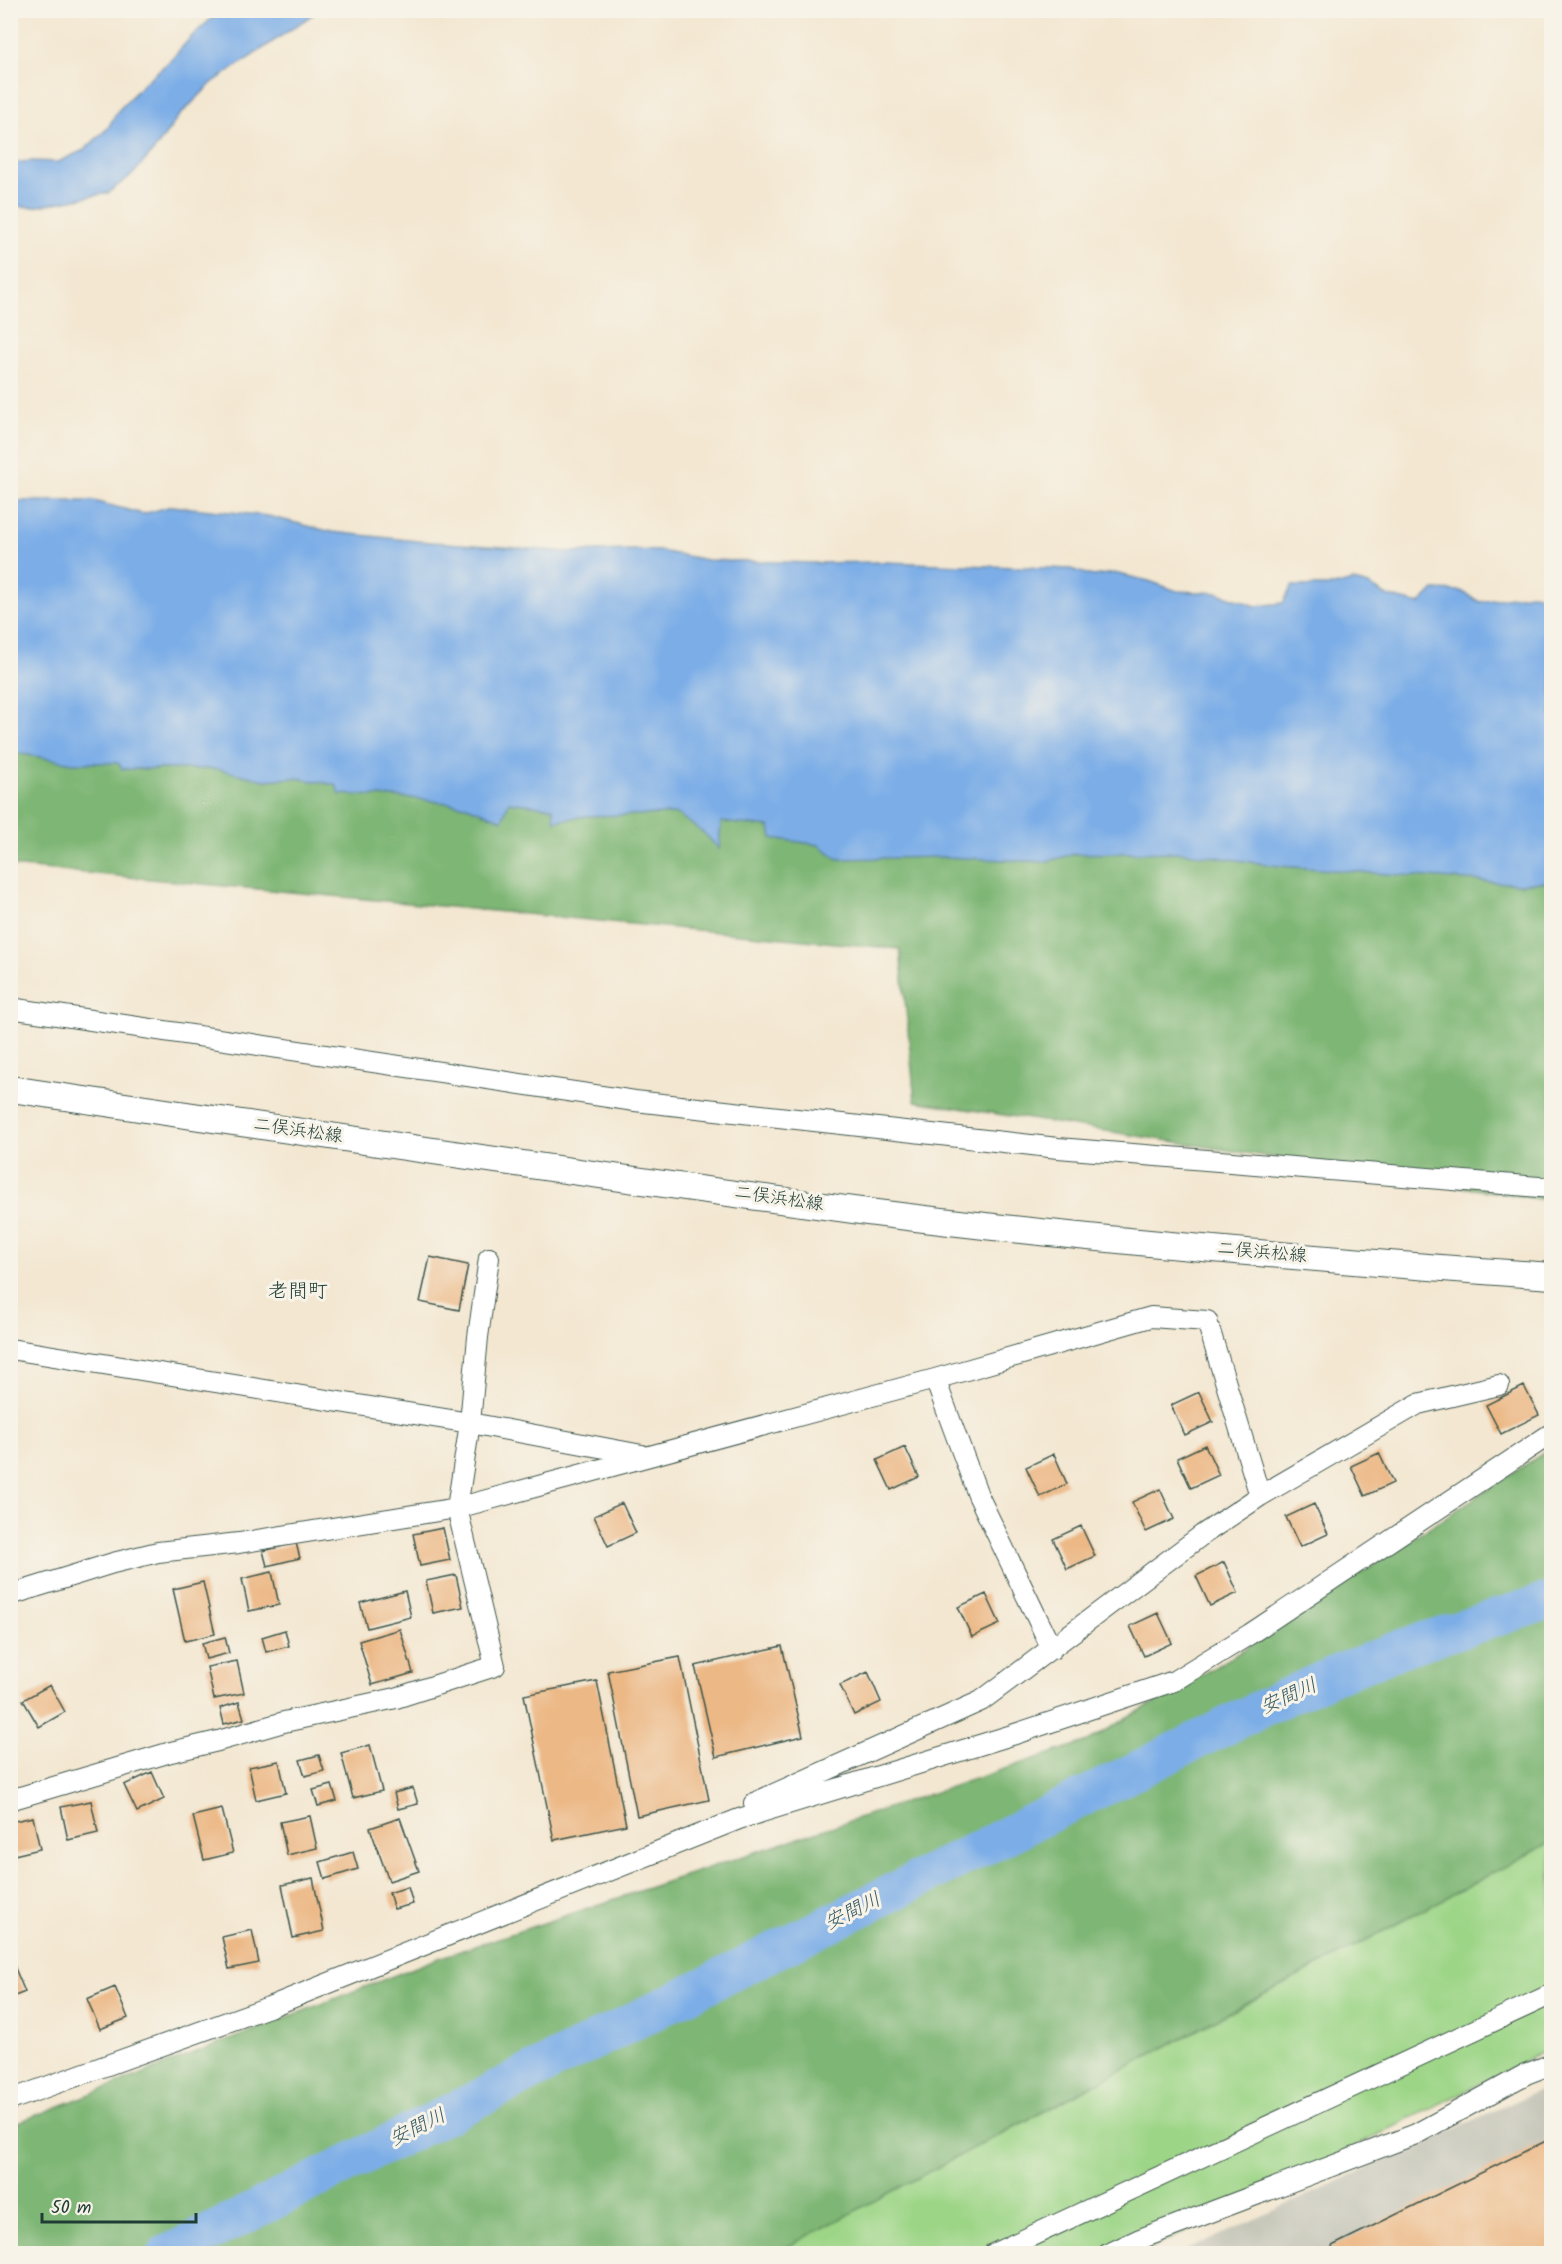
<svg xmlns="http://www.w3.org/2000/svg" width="1562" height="2264" font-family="Kalam,'Klee One',sans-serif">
	<rect width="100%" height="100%" fill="#f7f3e8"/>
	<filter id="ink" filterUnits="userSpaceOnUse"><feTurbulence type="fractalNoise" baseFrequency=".0167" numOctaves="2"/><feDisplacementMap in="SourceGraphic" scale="12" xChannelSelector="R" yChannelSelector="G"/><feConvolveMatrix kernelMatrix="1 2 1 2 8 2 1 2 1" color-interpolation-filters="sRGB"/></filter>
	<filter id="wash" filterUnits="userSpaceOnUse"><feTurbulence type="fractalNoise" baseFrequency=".008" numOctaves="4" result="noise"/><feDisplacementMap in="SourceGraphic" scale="24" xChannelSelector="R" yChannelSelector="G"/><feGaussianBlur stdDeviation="1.35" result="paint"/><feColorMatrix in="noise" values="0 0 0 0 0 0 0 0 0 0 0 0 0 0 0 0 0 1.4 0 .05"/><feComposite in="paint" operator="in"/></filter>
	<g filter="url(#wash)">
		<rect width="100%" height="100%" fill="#f3e7d1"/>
		<path fill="#c5c5b8" d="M1551,2085V2253H1180Z"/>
		<path fill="#9dd587" stroke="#5e895e" stroke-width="1.5" d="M1551,1842V2048L1142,2253L738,2254L996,2137Z"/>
		<path fill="#7eb674" stroke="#4e7a54" stroke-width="1.5" d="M10,726L1551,878V1201L915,1101L900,949L11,866Z
			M1551,1448V1842L776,2253L11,2254V2125L439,1958L1088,1741L1232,1657Z"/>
		<path fill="#7bade7" stroke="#4d758e" stroke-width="1.5" d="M220,11H318L212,83L178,117L156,148L133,174L108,193L34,207L11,206V163L31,161L58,162L84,150L108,128L117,112L144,83L171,60L191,37Z
			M11,501H94L143,514L172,506L268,516L332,532L417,541L572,552L629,550L660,551L707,560L811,563L885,562L1071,569L1093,576L1114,573L1149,581L1177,591L1218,593L1256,606L1283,603L1292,586H1334L1353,581L1369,585L1387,596L1420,604L1434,590L1461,591L1480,602L1530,594L1552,596L1551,881L1520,884L1279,866L1180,852L1074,854L1044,862L944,857L838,859L819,845L772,838L770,827L721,822L719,849L704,833L677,814L587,816L555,821L553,808L509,802L502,820L467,806L411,798L339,794L336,785L296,778L264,780L217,769H122L118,763H73L11,752Z"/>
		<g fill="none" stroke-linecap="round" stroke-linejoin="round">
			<path stroke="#7bade7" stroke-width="38" d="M167,2254L1266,1706L1334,1675L1408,1646L1552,1600"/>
		</g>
		<g id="blocks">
			<path fill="#ecb885" d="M430,1257L468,1265L459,1310L420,1302Z
				M1524,1386L1539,1415L1501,1434L1486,1405Z
				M1199,1392L1213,1422L1185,1435L1171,1405Z
				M1205,1445L1219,1475L1191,1488L1177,1458Z
				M905,1447L919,1477L891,1490L877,1460Z
				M1379,1453L1393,1483L1365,1496L1351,1466Z
				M1054,1454L1067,1484L1040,1497L1026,1467Z
				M1160,1489L1174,1519L1146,1532L1132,1502Z
				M622,1503L636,1533L608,1546L594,1516Z
				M1314,1504L1328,1534L1300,1547L1286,1517Z
				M1081,1526L1095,1556L1067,1569L1053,1539Z
				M443,1528L450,1560L420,1566L413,1534Z
				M296,1543L300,1558L267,1566L263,1551Z
				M1224,1562L1238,1593L1210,1606L1196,1576Z
				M272,1572L279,1605L249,1611L242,1579Z
				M456,1575L463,1607L433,1613L426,1581Z
				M203,1582L215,1634L185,1641L173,1589Z
				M405,1591L411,1617L367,1628L360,1603Z
				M986,1594L1000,1624L972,1637L958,1607Z
				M1158,1613L1172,1643L1144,1656L1130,1626Z
				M400,1629L413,1673L372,1685L359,1641Z
				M285,1630L289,1646L266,1652L262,1637Z
				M225,1637L229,1653L206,1659L202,1643Z
				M782,1646L803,1736L716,1757L695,1666Z
				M680,1657L709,1800L637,1816L608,1671Z
				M237,1661L244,1693L214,1699L207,1667Z
				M868,1672L881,1702L854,1715L840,1685Z
				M597,1681L626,1825L554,1840L524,1695Z
				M50,1685L65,1712L39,1727L23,1700Z
				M239,1702L244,1719L224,1724L220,1708Z
				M370,1745L382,1791L353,1798L341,1753Z
				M319,1755L324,1771L305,1776L300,1760Z
				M279,1761L286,1793L256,1800L249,1767Z
				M152,1772L164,1799L137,1812L124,1785Z
				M332,1785L337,1801L318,1806L313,1790Z
				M413,1788L418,1804L398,1809L394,1793Z
				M91,1801L98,1833L68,1840L61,1807Z
				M222,1809L233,1853L204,1860L193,1816Z
				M310,1816L317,1848L287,1855L280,1822Z
				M33,1817L40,1849L10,1856V1822Z
				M400,1818L419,1871L389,1881L370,1828Z
				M353,1852L358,1869L325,1879L320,1862Z
				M313,1878L324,1931L293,1938L282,1885Z
				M408,1887L413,1904L394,1909L389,1893Z
				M252,1930L259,1963L229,1969L222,1937Z
				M12,1961L25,1992L10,1998V1962Z
				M115,1987L128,2018L100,2029L87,1999Z
				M1552,2138V2254H1334L1332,2246Z"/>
		</g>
	</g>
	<g filter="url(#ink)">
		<use href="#blocks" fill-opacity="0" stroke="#3f564c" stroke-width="1.5"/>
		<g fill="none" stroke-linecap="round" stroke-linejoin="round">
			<defs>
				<path id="minor" d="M10,1008L635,1101L1058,1148L1552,1188
					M10,1349L470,1423L642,1455
					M935,1379L978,1495L1052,1649
					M10,1595L113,1563L158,1552L239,1543L457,1508L935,1379L1151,1317L1207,1321L1260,1496
					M10,1800L171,1752L218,1741L284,1722L396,1698L495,1666L457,1508L470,1423L478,1337L489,1258
					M754,1803L981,1701L1202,1535L1260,1496L1418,1404L1499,1385
					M10,2100L269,2007L739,1819L1012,1735L1174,1681L1250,1634L1552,1433
					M993,2254L1552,1994
					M1108,2254L1140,2239L1416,2134L1526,2074L1552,2064"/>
				<path id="major" d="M10,1089C296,1131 582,1174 868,1212C1095,1241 1323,1260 1552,1276"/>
			</defs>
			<use href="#minor" stroke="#3f564c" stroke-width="22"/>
			<use href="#major" stroke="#3f564c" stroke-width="28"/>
			<use href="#minor" stroke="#fff" stroke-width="20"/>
			<use href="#major" stroke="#fff" stroke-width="26"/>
		</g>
	</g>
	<g text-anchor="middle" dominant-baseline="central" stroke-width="6" stroke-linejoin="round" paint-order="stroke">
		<g font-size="18" fill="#1f3d34" stroke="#f7f3e8">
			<text transform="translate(298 1131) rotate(8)">二俣浜松線</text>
			<text transform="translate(779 1199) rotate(8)">二俣浜松線</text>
			<text transform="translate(1262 1253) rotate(5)">二俣浜松線</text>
		</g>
		<g font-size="20" fill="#1f3d34" stroke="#f7f3e8">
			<text x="298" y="1292">老間町</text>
		</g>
		<g font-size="20" font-style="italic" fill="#365961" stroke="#f7f3e8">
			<text transform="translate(1289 1697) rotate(-24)">安間川</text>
			<text transform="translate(853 1912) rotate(-26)">安間川</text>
			<text transform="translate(418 2128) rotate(-26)">安間川</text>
		</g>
	</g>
	<rect width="1562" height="2264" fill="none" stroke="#f7f3e8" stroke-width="36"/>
	<path d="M42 2213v9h154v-9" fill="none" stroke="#1f3d34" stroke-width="3"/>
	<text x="51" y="2213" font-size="18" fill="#1f3d34" stroke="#f7f3e8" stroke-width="4.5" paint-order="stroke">50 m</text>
</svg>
